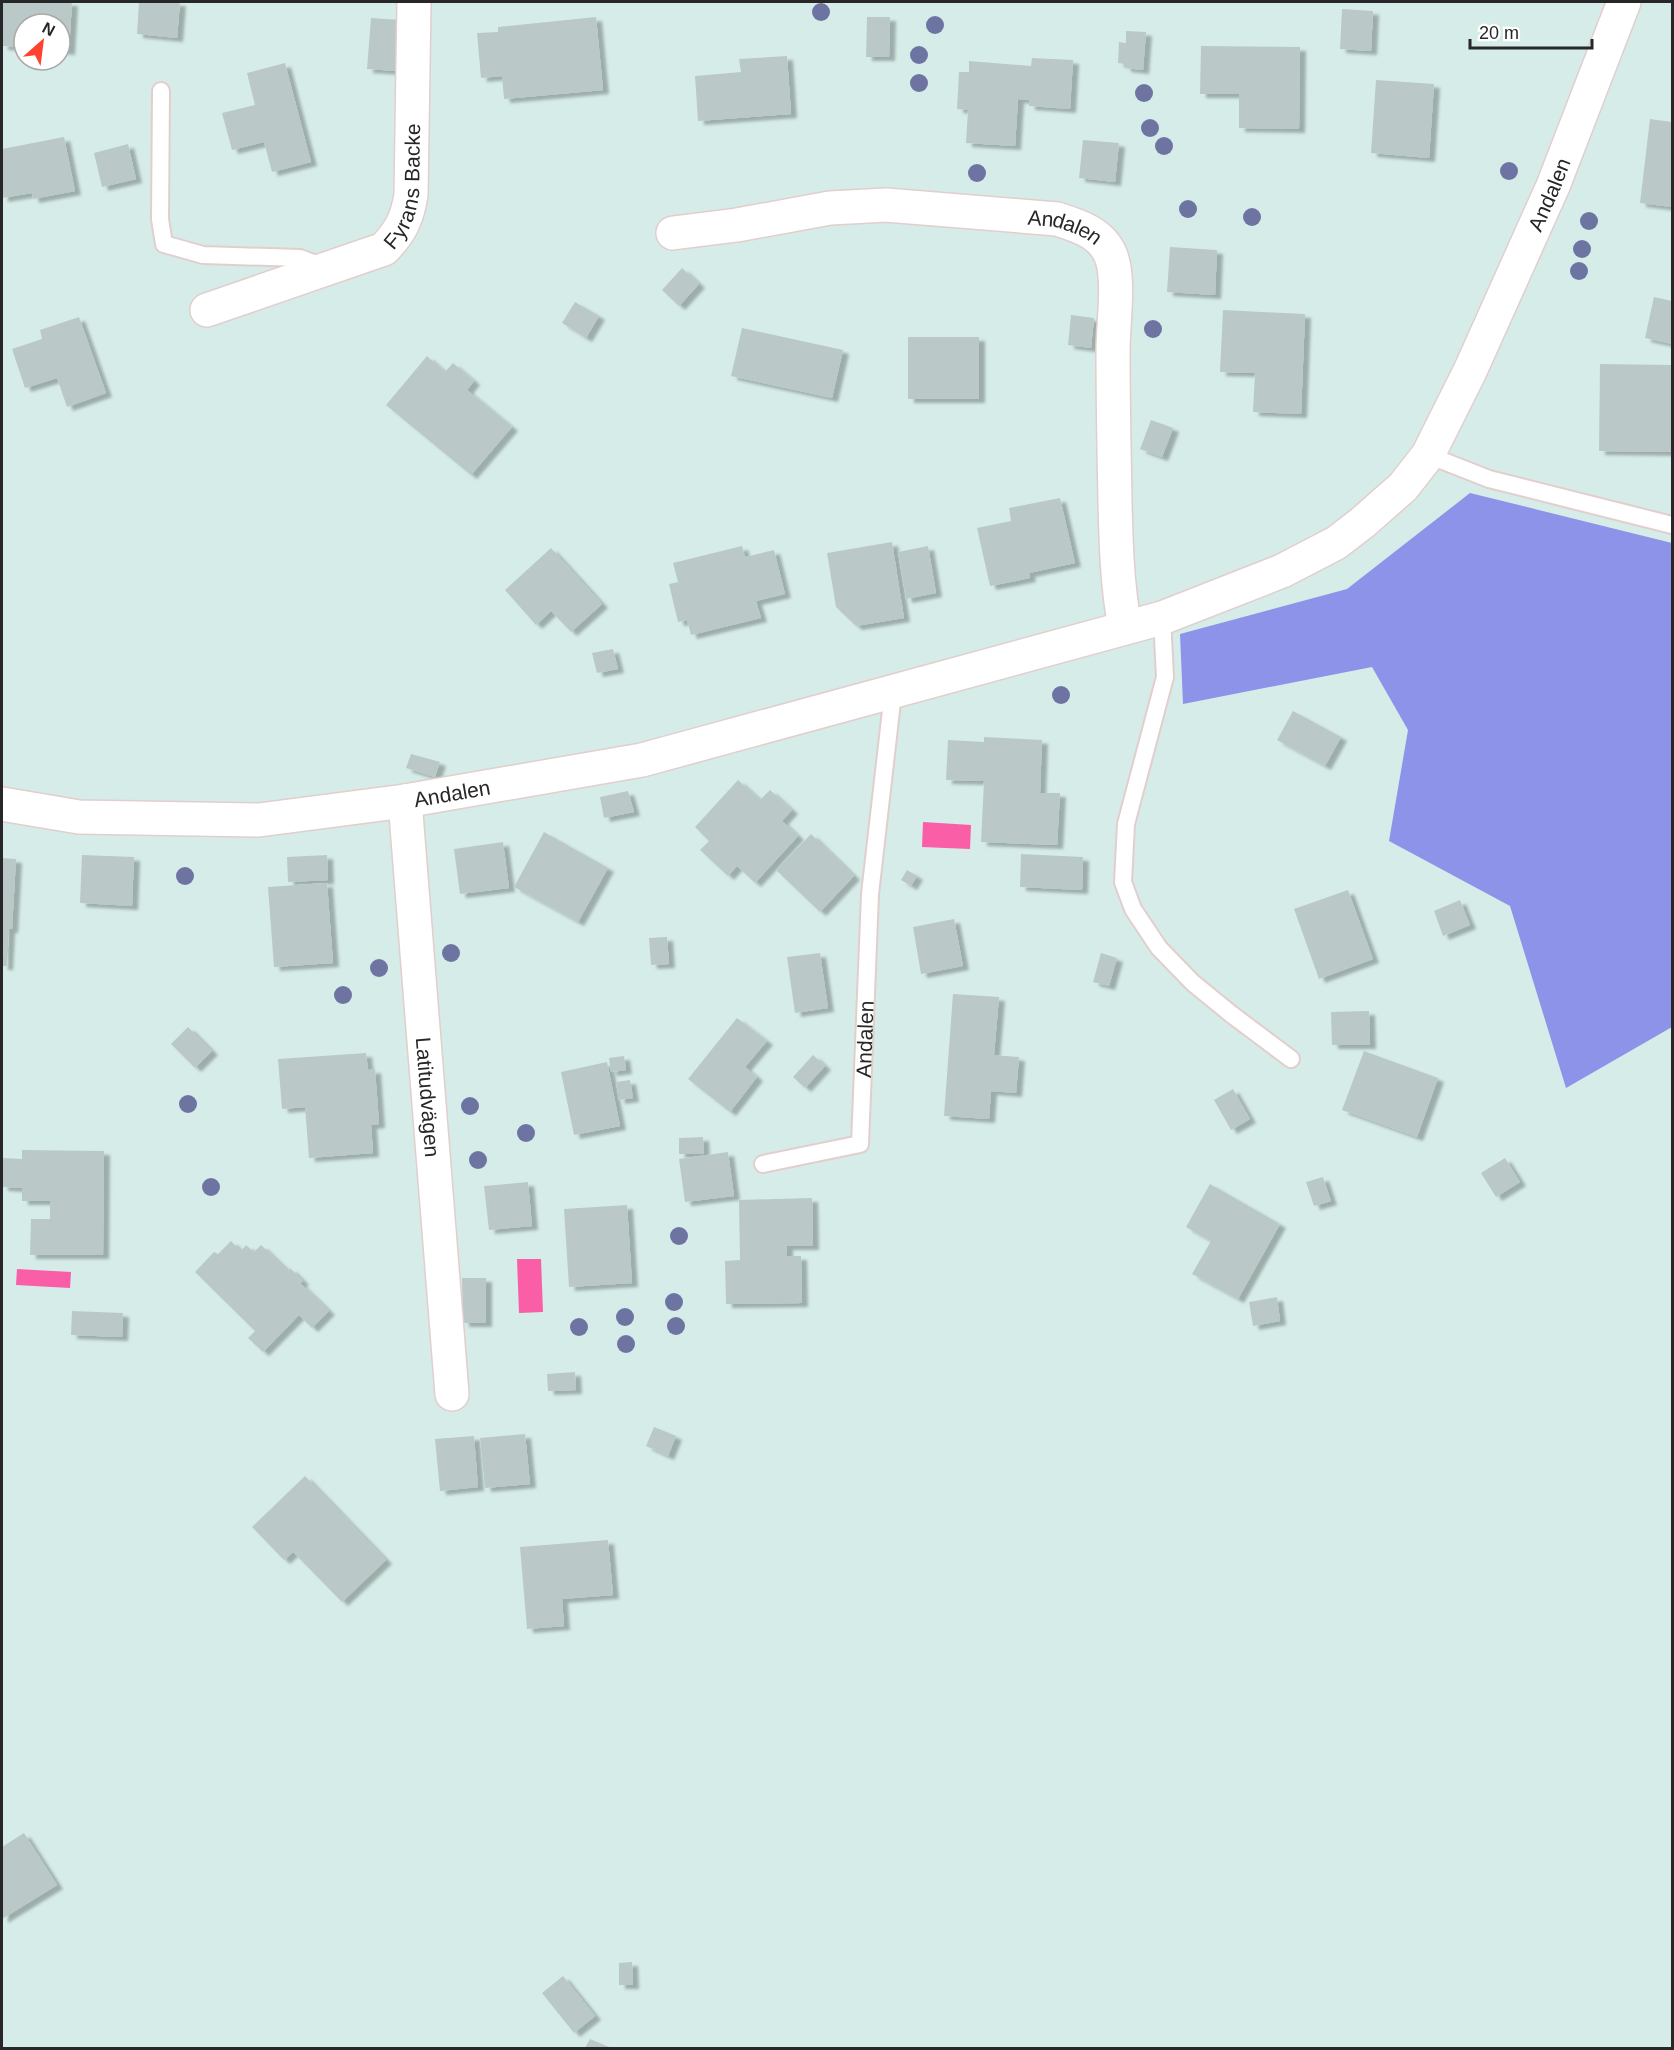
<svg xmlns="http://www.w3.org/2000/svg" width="1674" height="2050" font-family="Helvetica,sans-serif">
	<defs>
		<filter id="shadow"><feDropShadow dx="6" dy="4" stdDeviation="1.5" flood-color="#0004"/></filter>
	</defs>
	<rect width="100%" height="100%" fill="#d6ece8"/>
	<path fill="#8d93e8" d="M1470,493L1672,543V1027L1566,1088L1510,906L1389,841L1408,730L1372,667L1183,704L1180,634L1347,589Z"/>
	<path fill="#f95ea6" d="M923,822L971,825L970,849L922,847Z
		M517,1259H541L543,1312L519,1313Z
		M17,1269L71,1272L70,1288L16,1285Z"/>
	<path fill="#bac9c7" filter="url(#shadow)" d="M2,2H72L69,51L60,50V24H24V47L2,46Z
		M139,2H180L177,38L137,34Z
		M1342,9L1373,11L1371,51L1340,49Z
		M596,17L603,90L504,99L502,76L481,78L477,33L498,32V27Z
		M867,17H890L889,57H866Z
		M371,18L401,20L398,71L367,69Z
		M1126,31L1146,32L1143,70L1125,68V64L1118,63L1119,42L1126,43Z
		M1201,46L1300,47L1299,129L1239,128V94H1200Z
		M787,56L791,114L698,121L695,76L741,72L739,59Z
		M1032,58L1073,60L1070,109L1029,106V100L1018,99L1015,146L966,143L968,110L957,109L959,72H969V61L1031,66Z
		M285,63L311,162L272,172L264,142L232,150L222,113L255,105L247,73Z
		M1376,80L1434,84L1429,158L1371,153Z
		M1650,119L1672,122V207L1640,203Z
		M64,137L75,191L33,199L32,193L2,198V149Z
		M1083,140L1119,143L1115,182L1079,178Z
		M128,144L136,179L102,187L94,153Z
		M1170,247L1217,250L1215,295L1167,292Z
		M682,268L699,284L679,306L662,290Z
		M1654,297L1672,301V344L1645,338Z
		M575,302L599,316L586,338L562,323Z
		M1223,310L1305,314L1301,414L1253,412L1255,373L1220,372Z
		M1071,315L1094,318L1091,348L1068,345Z
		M79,317L106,393L67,407L57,378L25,388L12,349L42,339L40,330Z
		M742,328L843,350L832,398L731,376Z
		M908,337H979V399H908Z
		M427,356L445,372L453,363L474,381L467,390L512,427L471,475L386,405Z
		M1600,364L1672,365V452L1599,451Z
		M1151,420L1173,428L1162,457L1140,449Z
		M1060,498L1075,563L1029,573L1030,578L990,586L977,528L1011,521L1009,508Z
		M892,542L904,618L856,626L836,607L827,553Z
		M742,546L745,557L774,550L785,594L756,601L761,618L691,635L687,620L678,622L669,584L678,582L673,563Z
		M928,546L936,593L906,599L898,552Z
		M551,548L602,604L571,632L551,611L536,625L505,590Z
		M613,649L618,669L597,673L592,653Z
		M1293,711L1341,737L1325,766L1277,740Z
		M984,737L1042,740L1040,793H1060L1057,845L981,842L984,781L946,780L948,740L984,742Z
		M411,754L440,762L435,777L406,768Z
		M738,780L760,800L770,790L792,810L782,821L798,836L755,883L737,866L728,876L700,850L709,841L695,827Z
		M628,791L634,812L604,818L600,797Z
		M544,832L608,868L578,922L514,887Z
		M811,834L854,876L820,912L776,870Z
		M503,842L509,888L460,894L454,849Z
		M1021,854L1083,857L1082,890L1020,887Z
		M82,855L134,857L132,906L80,903Z
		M327,855L328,880L288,882L287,857Z
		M2,858L16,859L12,929H9L7,966H2Z
		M907,870L917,876L911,886L901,880Z
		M327,883L333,963L274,967L268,887Z
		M1348,890L1373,959L1319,979L1294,909Z
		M1460,900L1470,925L1443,936L1434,911Z
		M954,919L963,966L921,974L913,927Z
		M667,937L669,964L651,965L649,938Z
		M820,953L828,1008L795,1013L787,957Z
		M1101,953L1117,958L1109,986L1093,982Z
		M953,994L999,997L994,1055L1019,1057L1016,1093L991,1091L989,1119L944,1116Z
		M1369,1011L1370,1045H1332L1331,1012Z
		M737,1018L767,1041L745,1067L757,1077L730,1112L688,1079Z
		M188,1027L212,1051L195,1068L171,1044Z
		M1364,1051L1438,1078L1417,1137L1342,1110Z
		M366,1053L368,1070L375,1069L379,1124L371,1125L373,1153L309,1158L305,1107L282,1109L278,1059Z
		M813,1055L825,1066L805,1088L793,1077Z
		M624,1056L626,1070L611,1072L609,1058Z
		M607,1062L620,1126L574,1135L561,1072Z
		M630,1080L633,1098L619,1100L616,1082Z
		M1233,1089L1250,1119L1231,1130L1214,1100Z
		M703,1137L704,1154H679V1138Z
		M22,1150L104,1151L103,1255H30L31,1219H50V1201H22V1188L2,1187V1158L22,1159Z
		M728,1152L734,1196L685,1202L679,1159Z
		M1505,1158L1520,1182L1496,1197L1481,1173Z
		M1323,1177L1331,1201L1314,1206L1306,1182Z
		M528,1182L532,1226L489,1230L484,1186Z
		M1210,1184L1280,1224L1238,1299L1192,1274L1211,1241L1186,1227Z
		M812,1198L813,1246H787V1256H801L802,1303L726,1304L725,1261L740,1260L739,1200Z
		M627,1205L632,1283L569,1287L564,1209Z
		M231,1241L241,1251L246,1245L254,1252L261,1245L288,1271L290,1268L303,1281L300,1283L329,1311L312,1328L299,1315L263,1352L248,1338L255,1331L195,1272L214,1252L218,1254Z
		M462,1278H486V1323H463Z
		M1277,1297L1280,1321L1253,1326L1249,1302Z
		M72,1311L123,1313L122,1337L71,1335Z
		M575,1372L576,1390L548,1391L547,1374Z
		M654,1427L676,1436L668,1456L646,1446Z
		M525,1434L530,1484L485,1488L480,1438Z
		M474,1436L478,1487L440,1491L435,1439Z
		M305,1476L386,1560L342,1602L293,1552L284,1560L252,1527Z
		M608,1540L613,1595L562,1599L564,1626L527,1629L520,1547Z
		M24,1833L57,1885L2,1919V1847Z
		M632,1962L633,1985H619V1963Z
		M563,1976L595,2016L574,2033L542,1993Z
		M590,2039L611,2048H585Z"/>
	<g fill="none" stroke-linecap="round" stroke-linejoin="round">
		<defs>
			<g id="service">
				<path d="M161,91L160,219L164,244L203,255L300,258L324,267"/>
				<path d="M1428,455L1489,479L1672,525"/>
				<path d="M1162,618L1165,677L1126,824L1123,882L1133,909L1159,948L1193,983L1231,1014L1291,1059"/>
				<path id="s1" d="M763,1164L860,1144L870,894L893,693"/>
			</g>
			<g id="minor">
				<path id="s2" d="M673,233L737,225L830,208L886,205L1057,219C1079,226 1102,233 1111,256C1120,279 1113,324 1113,351C1113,401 1114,451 1115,501C1116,545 1117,584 1125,628"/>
				<path id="s3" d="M207,310L384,249C401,231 407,219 411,195L414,2"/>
				<path id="s4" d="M405,801L452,1394"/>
				<path id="s5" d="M2,804L79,817L259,820L405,801L642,760L1162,618L1282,571L1336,543L1362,523L1403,487L1428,455L1470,371L1553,186L1624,2"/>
			</g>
		</defs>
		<use href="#service" stroke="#e2cecc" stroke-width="20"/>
		<use href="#minor" stroke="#e2cecc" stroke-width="36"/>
		<use href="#service" stroke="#fff" stroke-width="16"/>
		<use href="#minor" stroke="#fff" stroke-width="33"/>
	</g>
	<g fill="#6e74a2">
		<circle cx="821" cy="12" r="9"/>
		<circle cx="935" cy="25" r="9"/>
		<circle cx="919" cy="55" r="9"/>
		<circle cx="919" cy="83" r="9"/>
		<circle cx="1144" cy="93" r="9"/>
		<circle cx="1150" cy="128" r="9"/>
		<circle cx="1164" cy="146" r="9"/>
		<circle cx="1509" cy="171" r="9"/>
		<circle cx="977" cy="173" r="9"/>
		<circle cx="1188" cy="209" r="9"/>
		<circle cx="1252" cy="217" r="9"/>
		<circle cx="1589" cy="221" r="9"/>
		<circle cx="1582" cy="249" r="9"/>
		<circle cx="1579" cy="271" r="9"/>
		<circle cx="1153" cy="329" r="9"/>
		<circle cx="1061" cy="695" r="9"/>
		<circle cx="185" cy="876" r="9"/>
		<circle cx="451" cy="953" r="9"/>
		<circle cx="379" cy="968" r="9"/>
		<circle cx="343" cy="995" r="9"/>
		<circle cx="188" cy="1104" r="9"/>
		<circle cx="470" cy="1106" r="9"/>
		<circle cx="526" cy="1133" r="9"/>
		<circle cx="478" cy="1160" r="9"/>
		<circle cx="211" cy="1187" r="9"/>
		<circle cx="679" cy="1236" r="9"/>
		<circle cx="674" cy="1302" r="9"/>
		<circle cx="625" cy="1317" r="9"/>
		<circle cx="676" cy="1326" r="9"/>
		<circle cx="579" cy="1327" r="9"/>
		<circle cx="626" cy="1344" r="9"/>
	</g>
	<g text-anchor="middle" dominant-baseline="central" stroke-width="4.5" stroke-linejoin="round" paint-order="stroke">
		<g font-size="21" fill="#272727" stroke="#fff">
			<text stroke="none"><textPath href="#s3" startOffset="256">Fyrans Backe</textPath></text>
			<text stroke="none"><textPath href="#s5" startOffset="1790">Andalen</textPath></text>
			<text stroke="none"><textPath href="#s2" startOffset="396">Andalen</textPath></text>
			<text stroke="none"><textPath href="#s5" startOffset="453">Andalen</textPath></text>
			<text stroke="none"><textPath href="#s1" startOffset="204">Andalen</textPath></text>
			<text stroke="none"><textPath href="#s4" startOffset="297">Latitudvägen</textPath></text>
		</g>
	</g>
	<rect width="1674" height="2050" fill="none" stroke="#272727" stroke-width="6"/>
	<g transform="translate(42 42) rotate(28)"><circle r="28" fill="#ffffff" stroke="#a9a9a9" stroke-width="1.5"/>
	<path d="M0-4.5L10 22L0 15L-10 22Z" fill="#ff4130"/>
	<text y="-9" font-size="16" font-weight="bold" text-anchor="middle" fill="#272727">N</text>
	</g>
	<path d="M1470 39v9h122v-9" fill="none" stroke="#272727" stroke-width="3"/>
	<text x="1479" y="39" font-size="18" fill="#272727" stroke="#ffffff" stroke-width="4.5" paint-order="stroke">20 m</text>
</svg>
